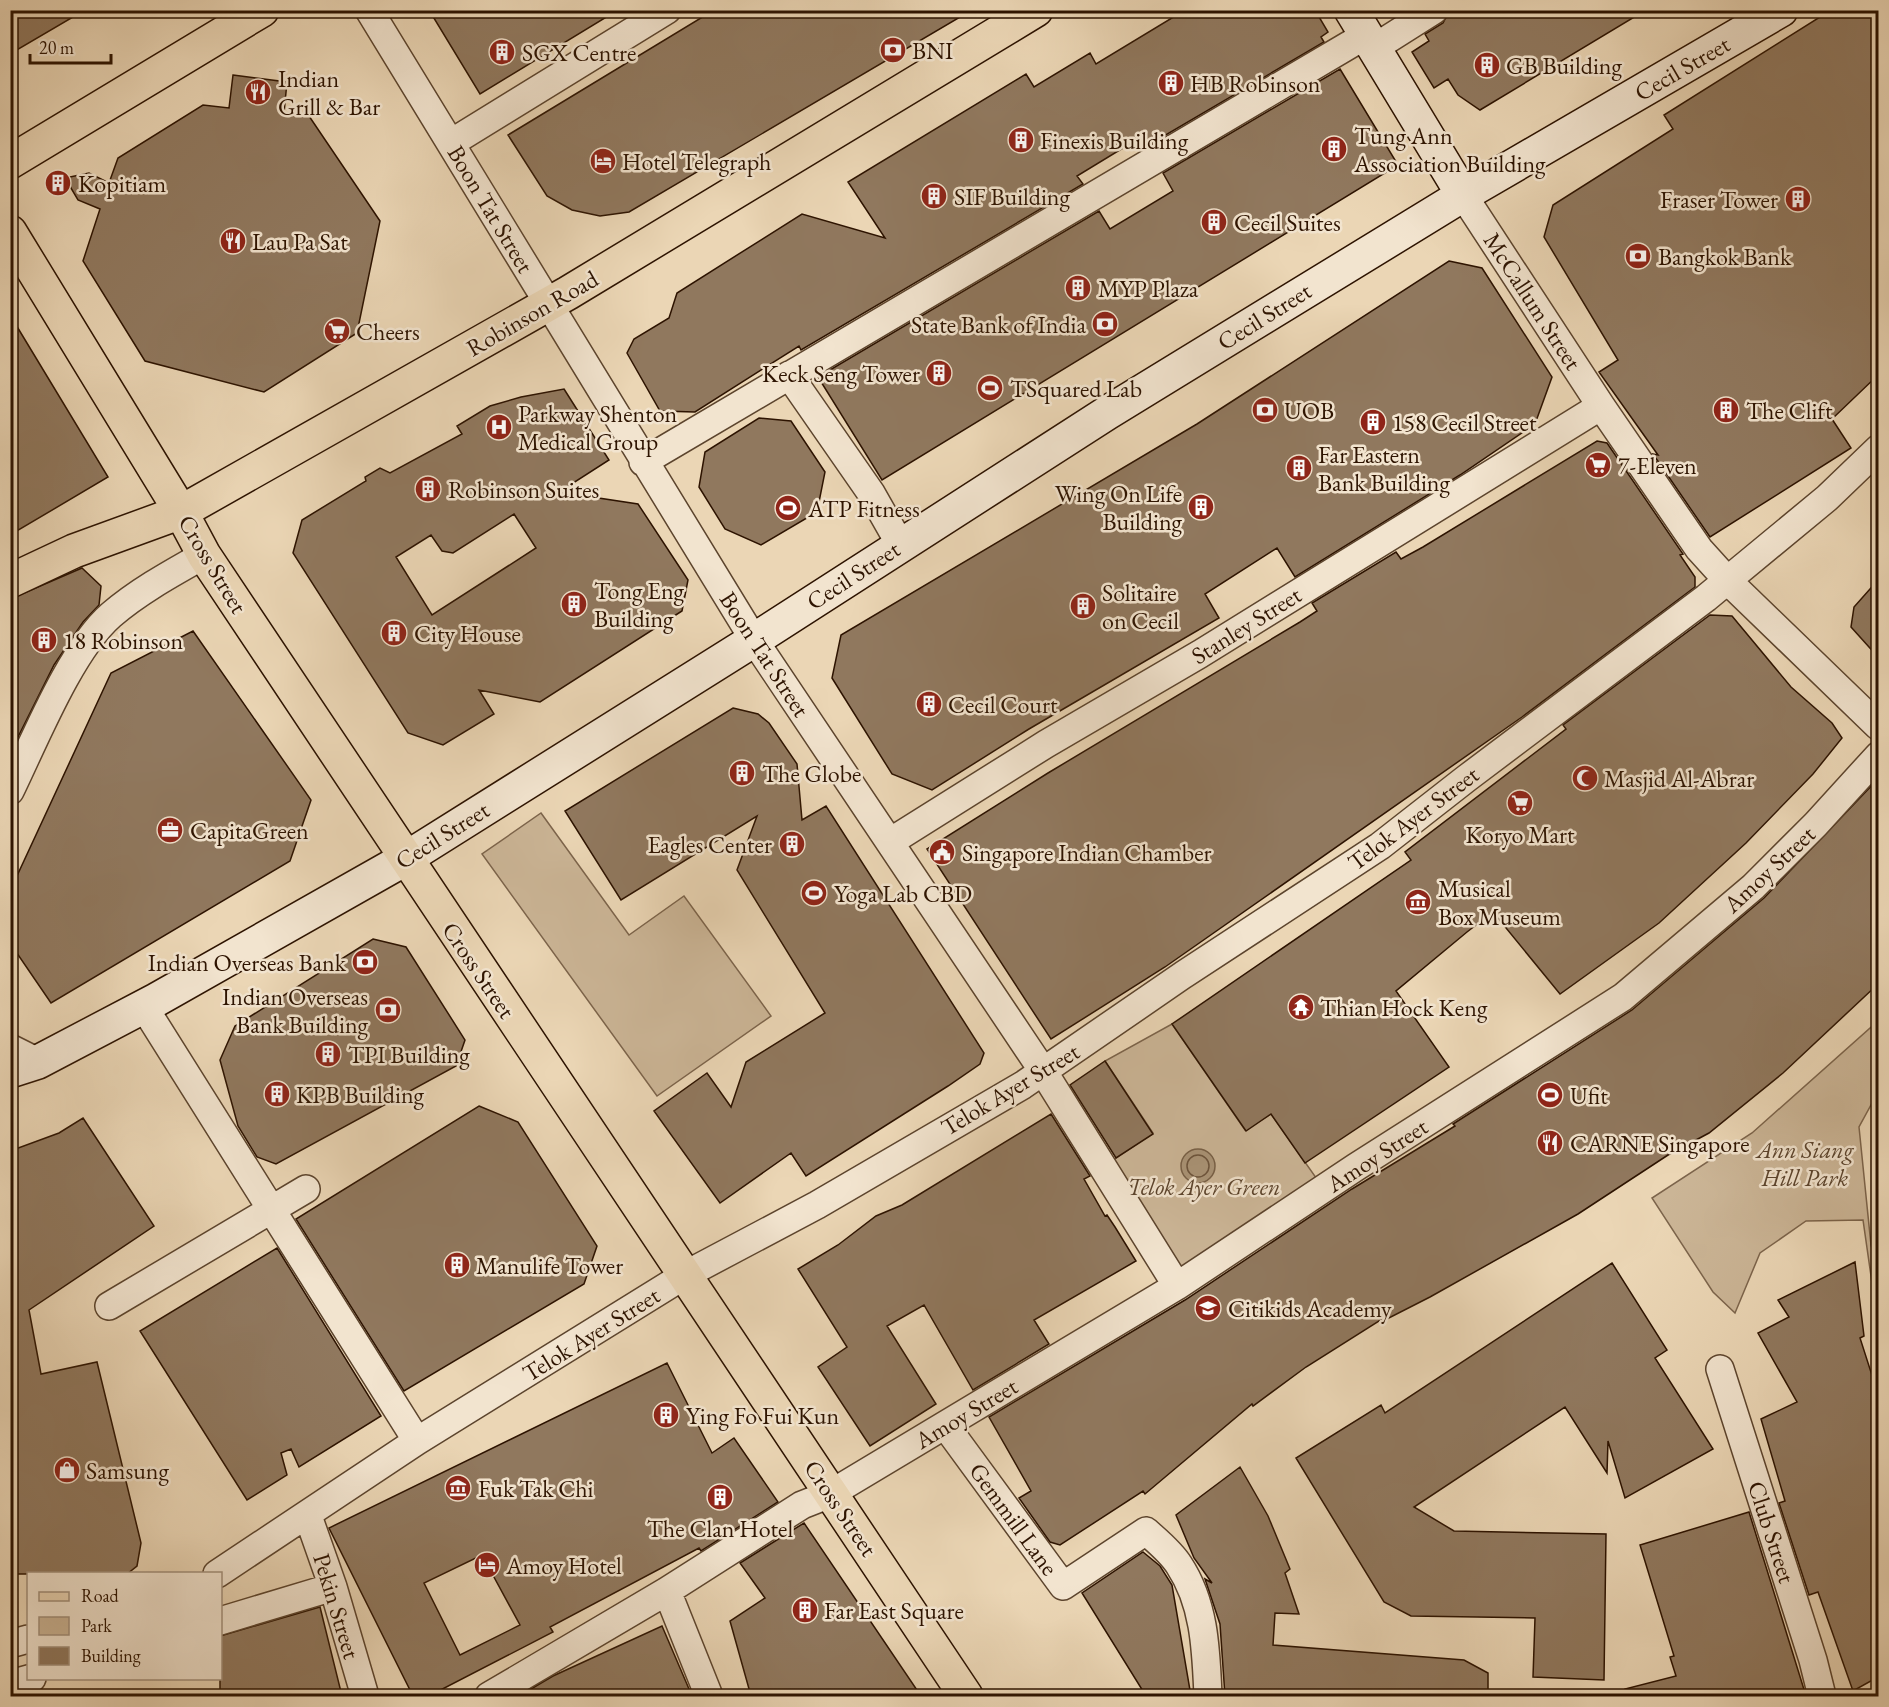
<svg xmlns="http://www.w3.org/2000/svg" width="1889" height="1707" font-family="'EB Garamond',serif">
	<rect width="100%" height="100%" fill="#ebd6b5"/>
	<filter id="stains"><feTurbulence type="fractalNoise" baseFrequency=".00333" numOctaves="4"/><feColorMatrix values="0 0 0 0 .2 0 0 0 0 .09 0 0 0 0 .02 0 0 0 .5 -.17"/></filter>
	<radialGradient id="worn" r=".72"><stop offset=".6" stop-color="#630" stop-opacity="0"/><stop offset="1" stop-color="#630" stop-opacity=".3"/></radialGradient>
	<path fill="#cbb596" stroke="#7c644b" stroke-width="1.5" d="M541,813L629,935L684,896L771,1016L657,1096L482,854Z
		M1878,1021V1092L1859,1127L1871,1245L1878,1272V1325L1863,1220L1806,1221L1760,1253L1735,1313L1713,1292L1652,1198L1752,1133Z
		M1172,1024L1245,1130L1271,1114L1324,1189L1177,1286L1112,1161L1153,1133L1105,1061Z"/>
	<path fill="#aa9477" stroke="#786047" stroke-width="1.5" d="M1181 1166a17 17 0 1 1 34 0a17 17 0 1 1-34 0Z"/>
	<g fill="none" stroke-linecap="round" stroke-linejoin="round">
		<path stroke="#6c543c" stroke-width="1.5" d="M1187 1166a11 11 0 1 1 22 0a11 11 0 1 1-22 0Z"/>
	</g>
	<path fill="#90785e" stroke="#2d1300" stroke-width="1.5" fill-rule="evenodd" d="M10,10H85L10,54Z
		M429,10H618L480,94Z
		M714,10H972L629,212L600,216L572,210L547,196L508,135Z
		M1185,10H1315L1328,32L1321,37L1324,42L1147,146L1141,137L1077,176L1083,184L801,350L799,346L695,412L660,411L627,353L634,339L669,318L677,293L802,214L885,238L848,182L1026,74L1034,87L1090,53L1096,64Z
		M1450,10H1646L1480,110L1458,95L1448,79L1434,88L1412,52L1429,41L1425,34L1443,23Z
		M1831,10H1874L1878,18V375L1832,419L1851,448L1710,537L1653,454L1658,455L1599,372L1618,360L1544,237L1553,205L1673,129L1664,115Z
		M1340,69L1398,165L882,480L818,377L1099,211L1110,229L1173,191L1163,173Z
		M233,75L287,82L284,113L309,116L380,221L357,333L264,392L145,361L83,261L100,209L78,200L65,178L89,173L109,183L118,158L203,105L229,108Z
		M1449,261L1482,268L1552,377L1535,424L1460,475L1295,577L1277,548L1205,594L1219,618L1029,729L932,790L892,774L832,678L841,635L1197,424Z
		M10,315L108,477L10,535Z
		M564,389L609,460L559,492L638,504L688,580L682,611L540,702L479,690L494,714L443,745L408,733L293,553L302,520L366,481L365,477L380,468L390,473L462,434L457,426L490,406L521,397ZM514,514L536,548L432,615L396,557L431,535L442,551L453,553Z
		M759,418L791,421L825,472L817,512L761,545L725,529L699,487L705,452Z
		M1597,441L1607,443L1683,554L1680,555L1695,577V587L1522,717L1165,967L1051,1039L927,849L1048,773L1300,622L1317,611L1312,603L1396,552L1401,559L1423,547Z
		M82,568L101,586L99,605L83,622L54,665L10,753V599Z
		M1878,580V657L1851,627L1854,607Z
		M1710,615L1732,616L1791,687L1832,723L1842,738L1813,774L1746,843L1659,923L1560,994L1493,912L1467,932L1396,991L1449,1067L1305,1163L1271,1114L1246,1131L1172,1024L1411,860L1405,852L1566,729L1563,725Z
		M193,631L311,800L290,861L51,1003L10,943V891L111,673Z
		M733,708L758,714L769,723L797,764L802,820L826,806L984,1053L980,1064L948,1086L806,1176L791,1153L720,1203L654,1111L707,1073L731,1107L746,1062L825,1013L737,870L757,816L621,900L565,811Z
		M1878,779V984L1783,1073L1709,1133L1668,1155L1578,1214L1430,1297L1383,1321L1382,1319L1306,1367L1253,1406L1252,1404L1145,1494L1143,1491L1060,1545L1050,1542L1019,1498L1031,1491L989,1417L1185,1300L1352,1189L1455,1126L1453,1124L1632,1010L1764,898Z
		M373,939L406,947L465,1040L456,1066L276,1164L257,1157L238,1126L220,1060L235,1026Z
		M1105,1061L1153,1134L1116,1158L1070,1085Z
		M479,1106L518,1122L597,1246L584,1284L404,1391L296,1219Z
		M1051,1114L1090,1176L1084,1179L1105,1216L1107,1215L1115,1227L1136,1261L1034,1320L1049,1344L973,1390L924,1305L887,1326L936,1404L870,1446L818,1367L847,1347L798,1269L838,1245L876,1216L902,1205Z
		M83,1118L154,1226L29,1310L41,1374L97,1362L141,1543L137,1566L127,1574H10V1151L59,1133Z
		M277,1248L381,1416L299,1467L291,1449L281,1453L287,1475L247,1500L140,1331Z
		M1855,1262L1864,1336L1860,1338L1878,1394V1677L1853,1691L1818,1592L1809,1595L1779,1503L1785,1501L1761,1419L1797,1402L1758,1333L1789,1317L1778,1300Z
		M1612,1263L1667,1350L1655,1358L1713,1449L1625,1498L1608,1441L1607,1473L1565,1407L1414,1507L1454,1531L1606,1534L1604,1680L1533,1677L1535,1618L1411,1616L1384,1602L1296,1458L1381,1405L1385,1413Z
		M667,1363L712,1453L734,1438L778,1502L701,1551L699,1548L550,1627L553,1632L429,1696H413L329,1528ZM482,1555L520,1625L460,1655L424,1583Z
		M1240,1467L1268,1516L1290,1569L1285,1573L1299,1614L1275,1613L1273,1645L1464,1660L1488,1673V1696H1225L1220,1624L1205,1579L1212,1583L1194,1558L1176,1515Z
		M1749,1512L1806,1696H1626L1625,1689L1676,1676L1670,1657L1674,1656L1640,1545Z
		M804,1523L921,1696H751L730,1621L765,1598L740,1563Z
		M1143,1552L1160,1566L1172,1585L1191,1696H1146L1082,1593Z
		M320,1607L342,1696H220V1636Z
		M662,1626L692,1696H519L553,1676Z"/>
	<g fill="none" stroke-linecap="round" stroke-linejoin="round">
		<defs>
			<path id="street" d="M369,10L754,640L1043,1071L1177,1286
				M1374,48L1434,10
				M451,143L667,10
				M1463,195L1601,406L1699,549L1728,581L1878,726
				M789,375L871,493L900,544
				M643,462L1366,35
				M10,791C34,742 70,651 111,615C139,591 172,573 204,555
				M890,842L1046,744L1200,654L1601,406
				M144,1007L417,1441
				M10,1048L38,1062
				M109,1306L306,1189
				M1720,1369L1813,1660L1822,1696
				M945,1425L1063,1586L1146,1531C1157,1541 1171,1552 1179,1565C1205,1604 1206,1651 1208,1696
				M308,1516L333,1587L365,1696
				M217,1574L417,1441L685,1275L817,1205L1023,1085L1183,975L1380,846L1467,778L1706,598L1827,498L1878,449
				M667,1591L709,1696
				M220,1621L333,1587
				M10,1644L28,1639
				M10,1684L32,1678
				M489,1696L667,1591L802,1505L830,1494L1177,1286L1356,1167L1623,997L1753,887L1816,824L1878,756"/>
			<path id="secondary" d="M1351,10L1463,195
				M10,1071L38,1062L156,1000L405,859L754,640L1107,413L1463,195L1781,10"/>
			<path id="primary" d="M10,232L181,512L204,555L966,1696"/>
			<path id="highway" d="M10,162L262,10
				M10,581L74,551L181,512L568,293L1036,10"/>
		</defs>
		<use href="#street" stroke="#5c442d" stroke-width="30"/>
		<use href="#secondary" stroke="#2d1300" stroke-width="36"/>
		<use href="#primary" stroke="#2d1300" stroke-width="36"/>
		<use href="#highway" stroke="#2d1300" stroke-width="36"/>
		<use href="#street" stroke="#f2e4cf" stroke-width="27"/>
		<use href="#secondary" stroke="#f2e4cf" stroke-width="33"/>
		<use href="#primary" stroke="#ebd6b5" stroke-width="33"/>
		<use href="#highway" stroke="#ebd6b5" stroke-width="33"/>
	</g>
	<defs>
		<symbol id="bank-disc" viewBox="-11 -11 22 22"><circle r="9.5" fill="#8f2418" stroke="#f2e4cf"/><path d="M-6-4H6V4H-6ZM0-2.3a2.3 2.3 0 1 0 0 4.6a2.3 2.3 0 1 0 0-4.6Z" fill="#fff"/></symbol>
		<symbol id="building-disc" viewBox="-11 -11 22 22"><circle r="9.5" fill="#8f2418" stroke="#f2e4cf"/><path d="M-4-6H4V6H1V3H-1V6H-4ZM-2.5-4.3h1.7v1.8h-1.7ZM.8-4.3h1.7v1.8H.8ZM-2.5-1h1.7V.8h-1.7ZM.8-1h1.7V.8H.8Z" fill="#fff"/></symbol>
		<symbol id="restaurant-disc" viewBox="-11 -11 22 22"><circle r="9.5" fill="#8f2418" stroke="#f2e4cf"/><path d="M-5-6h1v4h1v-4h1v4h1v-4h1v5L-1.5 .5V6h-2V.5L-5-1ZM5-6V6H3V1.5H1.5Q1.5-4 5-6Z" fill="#fff"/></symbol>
		<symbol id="hotel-disc" viewBox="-11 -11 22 22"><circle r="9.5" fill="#8f2418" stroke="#f2e4cf"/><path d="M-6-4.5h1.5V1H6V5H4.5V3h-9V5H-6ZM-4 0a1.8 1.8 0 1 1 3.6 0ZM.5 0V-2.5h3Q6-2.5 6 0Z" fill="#fff"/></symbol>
		<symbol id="supermarket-disc" viewBox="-11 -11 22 22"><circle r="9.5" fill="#8f2418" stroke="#f2e4cf"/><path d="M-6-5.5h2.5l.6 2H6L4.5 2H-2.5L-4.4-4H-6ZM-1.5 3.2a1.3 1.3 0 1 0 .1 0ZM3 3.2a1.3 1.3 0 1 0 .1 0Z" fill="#fff"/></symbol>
		<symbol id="stadium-disc" viewBox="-11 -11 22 22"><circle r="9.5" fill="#8f2418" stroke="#f2e4cf"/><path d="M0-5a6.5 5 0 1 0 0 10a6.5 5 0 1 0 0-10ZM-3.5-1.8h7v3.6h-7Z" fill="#fff"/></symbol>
		<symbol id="hospital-disc" viewBox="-11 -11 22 22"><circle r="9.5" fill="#8f2418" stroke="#f2e4cf"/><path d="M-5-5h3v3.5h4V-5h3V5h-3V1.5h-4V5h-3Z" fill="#fff"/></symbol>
		<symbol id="mosque-disc" viewBox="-11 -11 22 22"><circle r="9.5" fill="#8f2418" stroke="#f2e4cf"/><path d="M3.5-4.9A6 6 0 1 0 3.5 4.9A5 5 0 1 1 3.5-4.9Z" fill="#fff"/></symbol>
		<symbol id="office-disc" viewBox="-11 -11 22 22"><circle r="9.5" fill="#8f2418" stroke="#f2e4cf"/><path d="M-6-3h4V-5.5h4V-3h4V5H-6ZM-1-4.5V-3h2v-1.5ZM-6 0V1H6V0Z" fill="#fff"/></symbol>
		<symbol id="civic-disc" viewBox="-11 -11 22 22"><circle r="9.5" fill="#8f2418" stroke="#f2e4cf"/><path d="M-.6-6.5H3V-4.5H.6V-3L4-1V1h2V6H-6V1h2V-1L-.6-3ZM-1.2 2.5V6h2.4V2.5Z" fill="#fff"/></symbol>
		<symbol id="museum-disc" viewBox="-11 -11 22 22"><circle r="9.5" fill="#8f2418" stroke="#f2e4cf"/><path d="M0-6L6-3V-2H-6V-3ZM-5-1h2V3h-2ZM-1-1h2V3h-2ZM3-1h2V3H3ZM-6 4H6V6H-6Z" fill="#fff"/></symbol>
		<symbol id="temple-disc" viewBox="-11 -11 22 22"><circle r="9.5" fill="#8f2418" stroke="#f2e4cf"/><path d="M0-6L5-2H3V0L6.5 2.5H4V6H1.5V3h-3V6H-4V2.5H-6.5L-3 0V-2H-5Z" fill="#fff"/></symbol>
		<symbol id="school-disc" viewBox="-11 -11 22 22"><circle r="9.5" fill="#8f2418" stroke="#f2e4cf"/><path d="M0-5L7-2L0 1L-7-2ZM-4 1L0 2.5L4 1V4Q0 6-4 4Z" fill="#fff"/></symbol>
		<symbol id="shop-disc" viewBox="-11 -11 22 22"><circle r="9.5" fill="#8f2418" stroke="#f2e4cf"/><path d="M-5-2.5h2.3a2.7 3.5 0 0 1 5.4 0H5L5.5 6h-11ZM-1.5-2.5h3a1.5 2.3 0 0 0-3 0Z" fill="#fff"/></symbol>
	</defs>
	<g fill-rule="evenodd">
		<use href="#bank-disc" x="878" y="35" width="30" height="30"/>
		<use href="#building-disc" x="487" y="37" width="30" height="30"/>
		<use href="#building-disc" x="1472" y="50" width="30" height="30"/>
		<use href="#building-disc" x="1156" y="68" width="30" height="30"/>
		<use href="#restaurant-disc" x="243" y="77" width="30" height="30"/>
		<use href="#building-disc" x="1006" y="125" width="30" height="30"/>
		<use href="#building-disc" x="1319" y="134" width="30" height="30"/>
		<use href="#hotel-disc" x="588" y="146" width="30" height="30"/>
		<use href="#building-disc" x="43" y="168" width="30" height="30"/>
		<use href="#building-disc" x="919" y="181" width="30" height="30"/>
		<use href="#building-disc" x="1783" y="184" width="30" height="30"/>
		<use href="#building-disc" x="1199" y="207" width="30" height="30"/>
		<use href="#restaurant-disc" x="218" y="226" width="30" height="30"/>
		<use href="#bank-disc" x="1623" y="241" width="30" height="30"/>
		<use href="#building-disc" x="1063" y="273" width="30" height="30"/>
		<use href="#bank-disc" x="1090" y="309" width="30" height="30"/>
		<use href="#supermarket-disc" x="322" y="316" width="30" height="30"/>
		<use href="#building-disc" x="924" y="358" width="30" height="30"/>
		<use href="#stadium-disc" x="975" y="373" width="30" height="30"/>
		<use href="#bank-disc" x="1250" y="395" width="30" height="30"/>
		<use href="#building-disc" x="1711" y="395" width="30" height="30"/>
		<use href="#building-disc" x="1358" y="407" width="30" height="30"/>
		<use href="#hospital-disc" x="484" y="412" width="30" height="30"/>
		<use href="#supermarket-disc" x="1583" y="450" width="30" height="30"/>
		<use href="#building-disc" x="1284" y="453" width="30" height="30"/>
		<use href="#building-disc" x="413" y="474" width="30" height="30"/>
		<use href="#building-disc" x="1186" y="492" width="30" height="30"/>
		<use href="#stadium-disc" x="773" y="493" width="30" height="30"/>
		<use href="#building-disc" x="559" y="589" width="30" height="30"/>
		<use href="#building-disc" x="1068" y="591" width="30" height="30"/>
		<use href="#building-disc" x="379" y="618" width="30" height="30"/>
		<use href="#building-disc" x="29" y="625" width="30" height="30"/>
		<use href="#building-disc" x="914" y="689" width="30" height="30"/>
		<use href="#building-disc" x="727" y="758" width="30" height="30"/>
		<use href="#mosque-disc" x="1570" y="763" width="30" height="30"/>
		<use href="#supermarket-disc" x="1505" y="788" width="30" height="30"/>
		<use href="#office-disc" x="155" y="815" width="30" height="30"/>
		<use href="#building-disc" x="777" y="829" width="30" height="30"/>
		<use href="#civic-disc" x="927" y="837" width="30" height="30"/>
		<use href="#stadium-disc" x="799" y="878" width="30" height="30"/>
		<use href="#museum-disc" x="1403" y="887" width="30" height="30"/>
		<use href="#bank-disc" x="350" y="947" width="30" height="30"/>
		<use href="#temple-disc" x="1286" y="992" width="30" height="30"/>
		<use href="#bank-disc" x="373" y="995" width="30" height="30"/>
		<use href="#building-disc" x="313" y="1039" width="30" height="30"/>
		<use href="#building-disc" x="262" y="1079" width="30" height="30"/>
		<use href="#stadium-disc" x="1535" y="1080" width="30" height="30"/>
		<use href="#restaurant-disc" x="1535" y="1128" width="30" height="30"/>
		<use href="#building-disc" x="442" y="1250" width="30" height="30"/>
		<use href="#school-disc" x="1193" y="1293" width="30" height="30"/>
		<use href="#building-disc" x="651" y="1400" width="30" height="30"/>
		<use href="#shop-disc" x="52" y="1455" width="30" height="30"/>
		<use href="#museum-disc" x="443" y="1473" width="30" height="30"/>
		<use href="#building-disc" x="705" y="1482" width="30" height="30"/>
		<use href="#hotel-disc" x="472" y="1550" width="30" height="30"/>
		<use href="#building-disc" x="790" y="1595" width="30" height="30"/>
	</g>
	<g text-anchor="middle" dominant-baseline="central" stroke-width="5" stroke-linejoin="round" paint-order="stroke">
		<g font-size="24" fill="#2d1300" stroke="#f2e4cf" text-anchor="start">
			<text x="912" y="50">BNI</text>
			<text x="522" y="52">SGX Centre</text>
			<text x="1506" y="65">GB Building</text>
			<text x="278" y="78">Indian<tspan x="278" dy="28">Grill &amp; Bar</tspan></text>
			<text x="1190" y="83">HB Robinson</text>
			<text x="1354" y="135">Tung Ann<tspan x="1354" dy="28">Association Building</tspan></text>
			<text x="1040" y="140">Finexis Building</text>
			<text x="622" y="161">Hotel Telegraph</text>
			<text x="78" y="183">Kopitiam</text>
			<text x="954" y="196">SIF Building</text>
			<text x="1778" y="199" text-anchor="end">Fraser Tower</text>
			<text x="1234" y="222">Cecil Suites</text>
			<text x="252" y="241">Lau Pa Sat</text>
			<text x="1658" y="256">Bangkok Bank</text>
			<text x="1098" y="288">MYP Plaza</text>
			<text x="1086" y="324" text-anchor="end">State Bank of India</text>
			<text x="356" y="331">Cheers</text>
			<text x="920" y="373" text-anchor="end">Keck Seng Tower</text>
			<text x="1010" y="388">TSquared Lab</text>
			<text x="1284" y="410">UOB</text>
			<text x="1746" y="410">The Clift</text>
			<text x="518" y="413">Parkway Shenton<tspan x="518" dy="28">Medical Group</tspan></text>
			<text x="1392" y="422">158 Cecil Street</text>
			<text x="1318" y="454">Far Eastern<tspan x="1318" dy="28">Bank Building</tspan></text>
			<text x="1618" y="465">7-Eleven</text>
			<text x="448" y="489">Robinson Suites</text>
			<text x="1182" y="493" text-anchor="end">Wing On Life<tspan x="1182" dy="28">Building</tspan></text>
			<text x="808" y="508">ATP Fitness</text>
			<text x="594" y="590">Tong Eng<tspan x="594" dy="28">Building</tspan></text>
			<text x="1102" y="592">Solitaire<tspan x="1102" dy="28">on Cecil</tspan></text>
			<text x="414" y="633">City House</text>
			<text x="63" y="640">18 Robinson</text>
			<text x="948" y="704">Cecil Court</text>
			<text x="762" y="773">The Globe</text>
			<text x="1604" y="778">Masjid Al-Abrar</text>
			<text x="190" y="830">CapitaGreen</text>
			<text x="1520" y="834" text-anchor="middle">Koryo Mart</text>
			<text x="772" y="844" text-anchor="end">Eagles Center</text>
			<text x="962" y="852">Singapore Indian Chamber</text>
			<text x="1438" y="888">Musical<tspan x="1438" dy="28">Box Museum</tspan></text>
			<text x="834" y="893">Yoga Lab CBD</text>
			<text x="346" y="962" text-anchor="end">Indian Overseas Bank</text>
			<text x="368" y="996" text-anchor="end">Indian Overseas<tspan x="368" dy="28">Bank Building</tspan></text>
			<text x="1320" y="1007">Thian Hock Keng</text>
			<text x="348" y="1054">TPI Building</text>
			<text x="296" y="1094">KPB Building</text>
			<text x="1570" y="1095">Ufit</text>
			<text x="1570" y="1143">CARNE Singapore</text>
			<text x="476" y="1265">Manulife Tower</text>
			<text x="1228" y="1308">Citikids Academy</text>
			<text x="686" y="1415">Ying Fo Fui Kun</text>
			<text x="86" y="1470">Samsung</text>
			<text x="478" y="1488">Fuk Tak Chi</text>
			<text x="720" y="1528" text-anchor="middle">The Clan Hotel</text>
			<text x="506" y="1565">Amoy Hotel</text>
			<text x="824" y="1610">Far East Square</text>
		</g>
		<g font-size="24" fill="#2d1300" stroke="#f2e4cf">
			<text transform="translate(1682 68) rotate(-30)">Cecil Street</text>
			<text transform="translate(491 209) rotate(59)">Boon Tat Street</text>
			<text transform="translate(1533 301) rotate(57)">McCallum Street</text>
			<text transform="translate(532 313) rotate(-30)">Robinson Road</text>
			<text transform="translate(1264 316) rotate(-32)">Cecil Street</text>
			<text transform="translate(213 564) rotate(59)">Cross Street</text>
			<text transform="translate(853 575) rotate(-33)">Cecil Street</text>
			<text transform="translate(1246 625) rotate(-32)">Stanley Street</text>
			<text transform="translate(765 654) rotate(57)">Boon Tat Street</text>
			<text transform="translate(1413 818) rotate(-37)">Telok Ayer Street</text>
			<text transform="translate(442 835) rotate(-32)">Cecil Street</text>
			<text transform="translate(1769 869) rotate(-43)">Amoy Street</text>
			<text transform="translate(479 970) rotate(56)">Cross Street</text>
			<text transform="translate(1010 1089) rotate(-31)">Telok Ayer Street</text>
			<text transform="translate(1377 1155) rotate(-33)">Amoy Street</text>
			<text transform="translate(591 1334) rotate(-32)">Telok Ayer Street</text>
			<text transform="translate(966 1413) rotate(-31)">Amoy Street</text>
			<text transform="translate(841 1508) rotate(56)">Cross Street</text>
			<text transform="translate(1014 1519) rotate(54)">Gemmill Lane</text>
			<text transform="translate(1772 1532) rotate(72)">Club Street</text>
			<text transform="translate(337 1606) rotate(73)">Pekin Street</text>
		</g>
		<g font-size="24" font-style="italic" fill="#5c442d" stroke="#f2e4cf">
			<text x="1805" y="1149">Ann Siang<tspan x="1805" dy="28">Hill Park</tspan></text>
			<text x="1204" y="1186">Telok Ayer Green</text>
		</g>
	</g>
	<rect width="1889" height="1707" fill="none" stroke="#ebd6b5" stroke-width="36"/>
	<rect x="12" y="12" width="1865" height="1683" fill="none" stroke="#2d1300" stroke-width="3"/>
	<rect x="18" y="18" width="1853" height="1671" fill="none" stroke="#2d1300" stroke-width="1.5"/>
	<rect x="27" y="1572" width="195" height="108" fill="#f2e4cf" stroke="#a3907c" stroke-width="1.5"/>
	<rect x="39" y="1592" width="30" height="9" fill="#ebd6b5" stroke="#a3907c" stroke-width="1.5"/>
	<text x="81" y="1602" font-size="18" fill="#2d1300">Road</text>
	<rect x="39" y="1617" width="30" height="18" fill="#cbb596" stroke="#a3907c" stroke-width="1.5"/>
	<text x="81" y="1632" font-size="18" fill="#2d1300">Park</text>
	<rect x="39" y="1647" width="30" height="18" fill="#90785e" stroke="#a3907c" stroke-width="1.5"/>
	<text x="81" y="1662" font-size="18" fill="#2d1300">Building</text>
	<path d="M30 54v9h81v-9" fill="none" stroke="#2d1300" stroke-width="3"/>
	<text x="39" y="54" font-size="18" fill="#2d1300" stroke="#f2e4cf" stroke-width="4.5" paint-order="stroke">20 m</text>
	<rect width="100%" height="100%" filter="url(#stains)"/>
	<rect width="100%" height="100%" fill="url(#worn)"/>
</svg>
